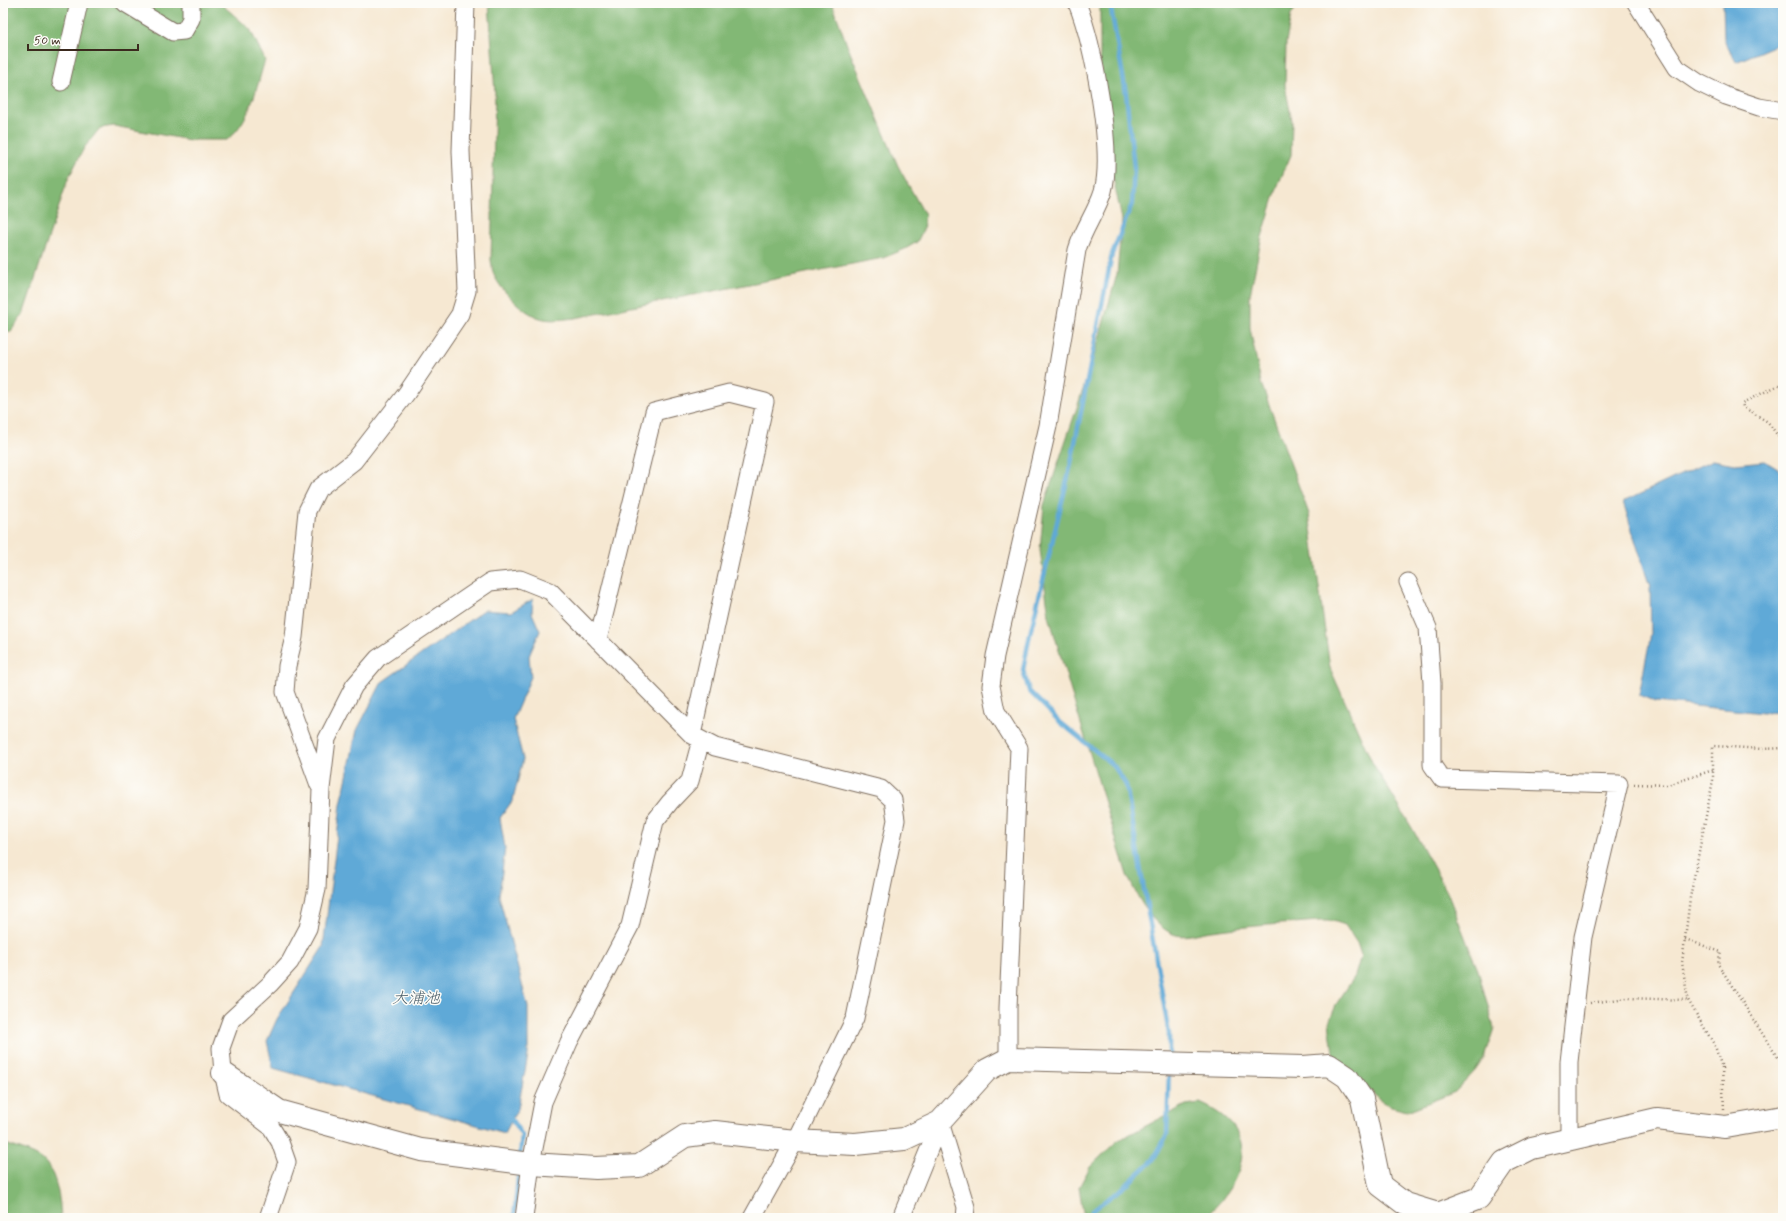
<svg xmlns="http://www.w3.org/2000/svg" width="1786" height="1221" font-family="Mynerve,'Klee One',sans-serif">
	<rect width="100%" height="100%" fill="#fdfcf7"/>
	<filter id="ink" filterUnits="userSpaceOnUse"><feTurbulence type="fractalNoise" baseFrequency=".025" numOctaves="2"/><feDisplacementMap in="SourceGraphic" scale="8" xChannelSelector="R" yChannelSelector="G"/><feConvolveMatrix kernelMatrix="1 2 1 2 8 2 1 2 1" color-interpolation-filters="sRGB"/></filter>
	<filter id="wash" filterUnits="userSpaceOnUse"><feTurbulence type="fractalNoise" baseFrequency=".012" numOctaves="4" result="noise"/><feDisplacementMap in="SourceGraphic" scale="16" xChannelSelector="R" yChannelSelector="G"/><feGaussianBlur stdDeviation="0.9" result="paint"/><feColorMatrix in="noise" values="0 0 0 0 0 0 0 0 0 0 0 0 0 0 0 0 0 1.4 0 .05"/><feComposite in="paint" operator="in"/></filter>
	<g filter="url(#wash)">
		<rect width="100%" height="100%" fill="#f6e8d2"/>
		<path fill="#82b874" stroke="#5e7149" d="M3,3H220L250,29L265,60C256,89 251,120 227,140H189L114,126L100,128L84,148L68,179L23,315L11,331L3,335Z
			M489,3H832L847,45L898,166L925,215L923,230L917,242L905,249L883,258L575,318C565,319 554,321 544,319C526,316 501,291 494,275C492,271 492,265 491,260L495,94Z
			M1100,3H1299L1291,15L1286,42L1285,86L1292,121L1291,155L1278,185L1261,240L1250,295V328L1261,383L1309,514L1330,668L1372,762L1412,828L1447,892L1478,970L1494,1028L1484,1058L1475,1071L1455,1092L1407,1111L1391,1107L1379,1099L1341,1064L1333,1053L1329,1022L1337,1003L1355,976L1361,955L1357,943L1345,925L1333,921H1318C1283,924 1247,926 1212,931C1200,932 1184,939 1173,934C1150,924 1137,895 1127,875L1069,685L1049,616L1040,550L1044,505L1093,360L1117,274L1122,220L1109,158L1100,62Z
			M1200,1103C1246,1123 1254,1155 1225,1195C1220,1204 1211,1210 1205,1218H1084L1079,1187L1090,1167L1117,1141L1186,1105Z
			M3,1143C13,1147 35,1153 43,1160C57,1173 60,1200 61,1218H3Z"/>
		<path fill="#5ea9d7" stroke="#4c6a7a" d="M1723,3H1783V42L1736,62L1724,39Z
			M1712,460L1735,464L1765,461L1781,471L1783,476V712L1763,713L1656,702L1639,695L1651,634L1650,587L1623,502Z
			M533,599L532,613L540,631L529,656L531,677L513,719L523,759L513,800L500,818L505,848L499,896L528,1007V1055L518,1108L505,1133L273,1068L267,1041L277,1019L323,947L341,804L357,730L382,682L484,610L511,612Z"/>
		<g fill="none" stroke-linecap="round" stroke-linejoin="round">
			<path stroke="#5ea9d7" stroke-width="4.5" d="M1110,3L1126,93L1134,168L1132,204L1112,254L1070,468L1030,634L1023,670L1029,691L1060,722L1114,766L1126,785L1169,1034V1058
				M509,1116L522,1135L520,1156
				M514,1218L519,1168
				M1090,1218L1092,1210L1123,1188L1153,1160L1167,1135L1169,1069"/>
		</g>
	</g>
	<g filter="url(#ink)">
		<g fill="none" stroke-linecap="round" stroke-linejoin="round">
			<defs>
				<path id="minor" d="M125,3L173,32L184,31L191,19V3
					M1636,3L1677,68L1699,83L1726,96L1759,107L1783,111
					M61,82L79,3
					M1408,582L1428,628L1432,683V765L1442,779L1619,784L1583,937L1569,1062V1138
					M598,640L654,412L729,393L765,402L692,735
					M319,785L285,692L287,666L294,637L307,511L318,489L354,461L406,394L460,314L467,291L461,151L466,3
					M1008,1059V1008L1019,748L996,711L991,686L995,656L1048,426L1077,250C1083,229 1097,211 1103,191C1114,150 1093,43 1077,3
					M940,1122L966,1207L965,1218
					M268,1218L287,1162L280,1142L271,1127L228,1094L223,1073L221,1048L231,1020L270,984L290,962L308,928L317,889L321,789L327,739L354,686L378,658L490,582L520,579L550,591L692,735L715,747L881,789L893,800L896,820L855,1018L795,1141L752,1218
					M524,1218L531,1164L543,1102L569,1042L630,926L655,821L670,802L690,781L701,740
					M901,1218L940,1122"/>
				<path id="tertiary" d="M223,1073L279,1111L421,1150L531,1164L596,1168L639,1166L685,1136L715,1132L795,1141L855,1144L904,1139L940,1122L987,1070L1008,1059L1303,1067L1329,1065L1347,1077L1362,1099L1380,1185L1405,1204L1438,1214L1479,1198L1504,1162L1532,1148L1657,1119L1725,1127L1783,1117"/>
			</defs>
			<use href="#minor" stroke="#7c6c5d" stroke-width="19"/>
			<use href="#tertiary" stroke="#7c6c5d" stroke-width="24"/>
			<path stroke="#7c6c5d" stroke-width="2.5" stroke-dasharray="1 3" stroke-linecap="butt" d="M1783,383L1742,403L1743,407L1768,422L1783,443
				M1634,784L1668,785L1713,770
				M1685,939L1721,952L1718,964L1783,1066
				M1590,1003L1627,998L1688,1000
				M1724,1109L1722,1068L1715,1046L1688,1000L1682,963L1690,898L1713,780V746L1763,749L1783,748"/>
			<use href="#minor" stroke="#fff" stroke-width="17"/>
			<use href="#tertiary" stroke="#fff" stroke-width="22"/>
		</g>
	</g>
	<g text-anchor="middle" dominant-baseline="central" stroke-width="3" stroke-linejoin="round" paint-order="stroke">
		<g font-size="16" font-style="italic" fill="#495d68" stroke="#fdfcf7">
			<text x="416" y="998">大浦池</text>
		</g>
	</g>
	<rect width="1786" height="1221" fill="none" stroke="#fdfcf7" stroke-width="16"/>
	<path d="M28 44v6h110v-6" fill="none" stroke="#3b2a1e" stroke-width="2"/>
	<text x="34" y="44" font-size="12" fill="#3b2a1e" stroke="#fdfcf7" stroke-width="3" paint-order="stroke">50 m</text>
</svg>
